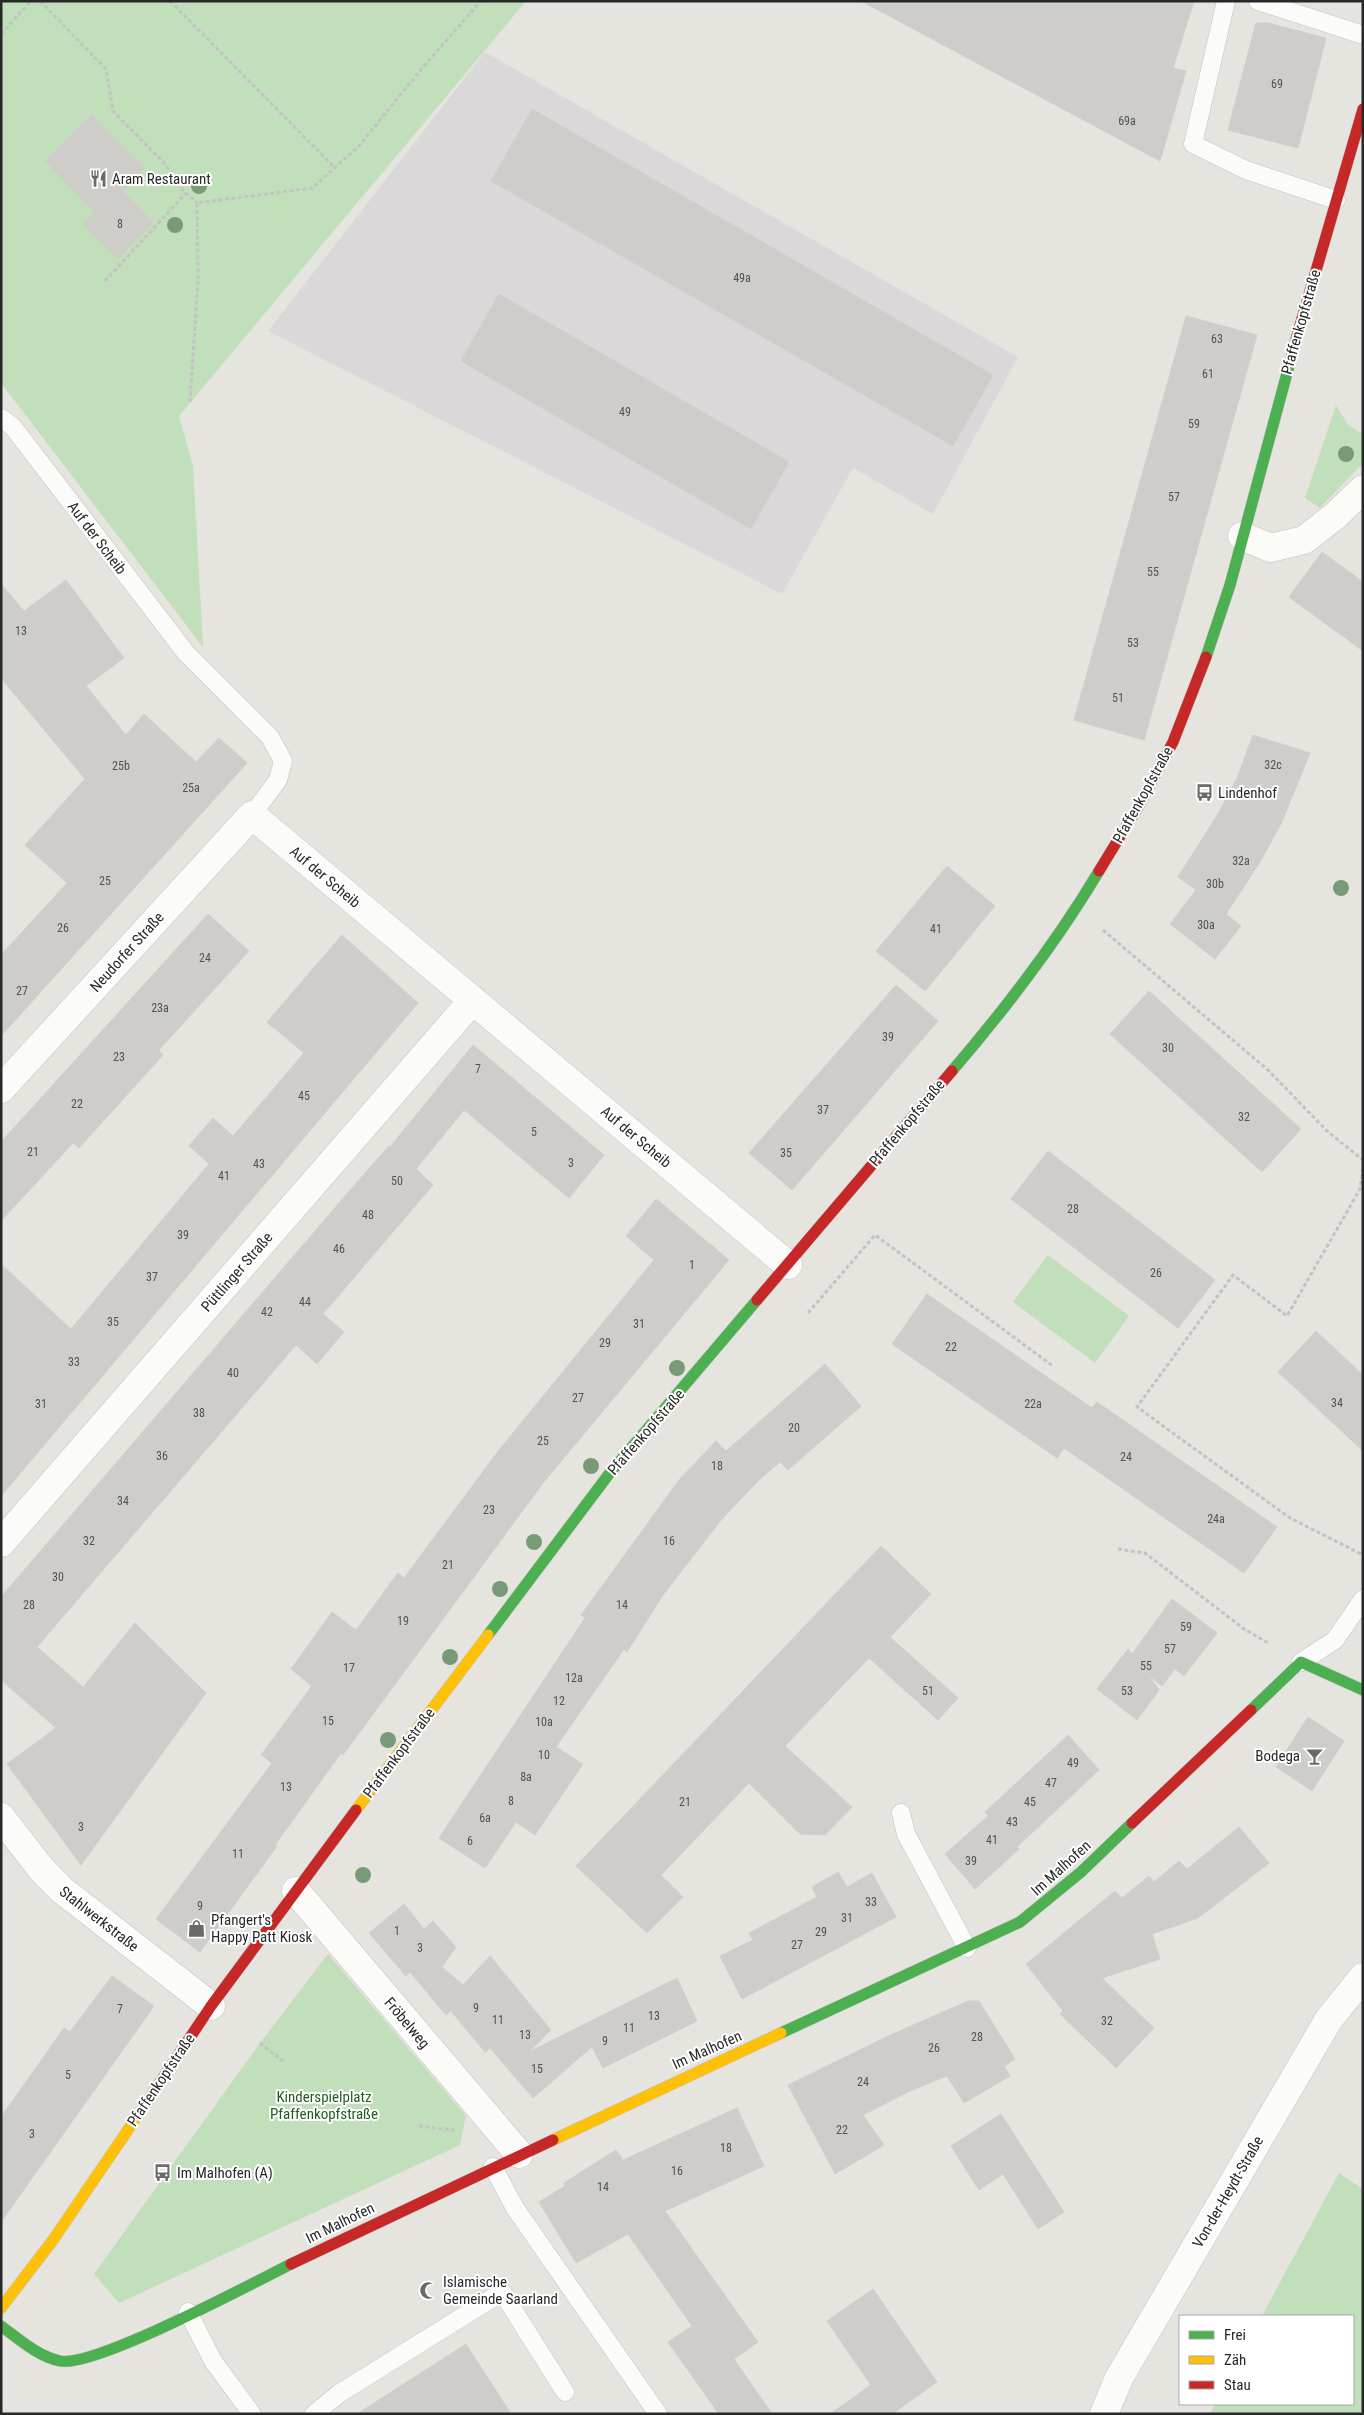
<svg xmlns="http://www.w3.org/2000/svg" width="1364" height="2415" font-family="'Roboto Condensed',sans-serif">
	<rect width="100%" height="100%" fill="#e6e4de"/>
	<path fill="#dbd8d9" d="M485,52L1018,357L933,514L853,468L782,594L268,331Z"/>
	<path fill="#c1dfba" d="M1,1H526L179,416L193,466L203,647L1,383Z
		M1336,405L1348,425L1363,434V463L1320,508L1305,498Z
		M1048,1255L1129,1316L1095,1363L1013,1302Z
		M328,1954L466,2116L460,2145L119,2303L94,2274L260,2043Z
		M1339,2173L1363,2189V2414H1210L1215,2404H1353V2316H1262Z"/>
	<path fill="#cfcdc9" stroke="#d1cfca" d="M861,1H1194L1173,68L1186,71L1160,161Z
		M1256,23H1268L1326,38L1298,148L1228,130Z
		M532,109L993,375L953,446L491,181Z
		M91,114L145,168L123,191L154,223L118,259L83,224L95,212L45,161Z
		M499,294L789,462L751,529L461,361Z
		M1186,316L1257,335L1144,740L1074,720Z
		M1322,552L1363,582V651L1289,597Z
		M66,580L124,658L86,686L126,735L144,714L196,762L219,738L247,763L1,1036V955L67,883L25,845L85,779L1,678V584L24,611Z
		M1253,735L1310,753L1281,824L1260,862L1226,914L1241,926L1215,959L1170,924L1196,890L1178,877L1218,814L1237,778Z
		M947,866L995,906L925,991L876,951Z
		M208,914L249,951L159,1050L163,1055L79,1148L73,1143L1,1221V1142Z
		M342,935L418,1003L1,1496V1264L71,1329L209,1164L189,1146L199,1134L213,1118L233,1136L304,1053L267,1022Z
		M896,985L938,1021L792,1190L749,1153Z
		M1149,991L1301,1129L1262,1172L1110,1034Z
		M473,1045L604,1155L569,1198L464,1110L416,1169L433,1185L323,1314L344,1332L317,1364L296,1345L37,1647L83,1687L135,1623L206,1693L81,1865L7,1764L56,1728L1,1680V1597L357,1182L389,1146L390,1147Z
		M1048,1151L1215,1280L1178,1328L1011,1199Z
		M656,1199L729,1260L543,1483L343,1755L341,1753L275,1845L277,1846L200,1952L156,1919L272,1763L261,1755L312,1686L291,1669L332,1612L356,1630L398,1573L404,1578L499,1450L654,1260L626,1236Z
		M927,1294L1092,1408L1097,1402L1277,1527L1244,1573L1064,1448L1057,1458L892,1344Z
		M1316,1331L1363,1375V1451L1278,1372Z
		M825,1364L861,1406L788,1470L780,1462L758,1481L722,1519L663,1595L627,1652L624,1649L556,1747L583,1764L535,1835L516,1822L485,1868L439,1838L585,1618L581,1615L679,1480L716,1441L726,1451Z
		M881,1546L931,1594L890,1637L958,1698L938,1720L869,1658L785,1746L852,1807L825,1835L800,1834L749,1783L661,1875L683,1897L647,1933L576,1866Z
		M1172,1599L1217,1633L1184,1676L1175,1669L1162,1686L1148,1675L1159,1690L1137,1720L1097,1689L1128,1649L1132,1654Z
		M1308,1717L1344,1741L1312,1791L1276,1767Z
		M1068,1735L1099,1770L1017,1847L1019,1849L975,1889L945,1854L988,1816L985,1812Z
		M1239,1827L1269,1863L1198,1918L1152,1934L1160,1959L1102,1978L1154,2028L1116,2068L1060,2014L1063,2011L1026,1964L1115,1891L1122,1898L1149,1876L1154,1882L1179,1861L1187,1869Z
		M838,1872L847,1887L872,1873L896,1917L742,1999L720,1956L753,1940L749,1933L817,1897L812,1887Z
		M404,1904L424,1929L433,1921L456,1947L442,1967L463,1985L490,1956L551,2030L529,2052L677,1978L697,2021L603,2068L592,2047L533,2098L490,2048L485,2052L451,2011L446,2015L410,1972L406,1976L369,1933Z
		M112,1976L154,2006L1,2222V2117L64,2028L70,2032Z
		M968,2001H979L1015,2059L1004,2066L1010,2076L964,2103L947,2076L912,2090L863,2115L884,2145L835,2174L788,2085L886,2037Z
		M737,2108L764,2166L665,2211L758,2342L734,2359L772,2414H719L668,2342L692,2326L628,2234L576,2263L539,2202L565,2186L564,2183L616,2150L623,2160Z
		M1001,2114L1064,2212L1038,2229L1003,2174L979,2190L951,2146Z
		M873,2289L937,2382L892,2414H830L871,2385L827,2321Z
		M466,2344L511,2414H357Z"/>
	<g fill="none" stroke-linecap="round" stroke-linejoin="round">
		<defs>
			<path id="lane" d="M1226,1L1193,144L1246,170L1336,200
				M1258,1L1363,35
				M1,418L13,427L186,653L270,737L283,761L278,780L252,815
				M1301,1662L1335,1640L1363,1599
				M901,1813L906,1834L967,1948
				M493,2167L515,2208L658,2414
				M188,2312L213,2361L252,2414
				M314,2414L340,2393L502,2292L565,2392"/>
			<path id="street" d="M1242,536L1271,548L1304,540L1335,516L1363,489
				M1,1089L252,815L788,1265
				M1,1543L473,1000
				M1,1817L42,1870L62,1890L211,2006
				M296,1891L519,2154
				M1104,2414L1119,2378L1329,2019L1363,1977"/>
			<path id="fast" d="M1206,657L1230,585L1297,336
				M952,1071C1006,1008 1056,943 1099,871
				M488,1635L609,1474L757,1300
				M1251,1710L1301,1662L1363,1690
				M781,2033L1020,1922L1081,1872L1132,1823
				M1,2326C19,2339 37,2356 60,2361C94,2368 251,2284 291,2264"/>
			<path id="slow" d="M356,1810L488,1635
				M553,2140L781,2033
				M1,2308L53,2240L153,2093"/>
			<path id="jam" d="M1297,336L1363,109
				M1099,871L1138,807L1173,742L1206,657
				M757,1300L952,1071
				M1132,1823L1251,1710
				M153,2093L211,2006L356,1810
				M291,2264L553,2140"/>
		</defs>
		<use href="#lane" stroke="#c4c3c3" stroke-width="19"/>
		<use href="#street" stroke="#c4c3c3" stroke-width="29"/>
		<use href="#fast" stroke="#c4c3c3" stroke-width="12"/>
		<use href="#slow" stroke="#c4c3c3" stroke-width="12"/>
		<use href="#jam" stroke="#c4c3c3" stroke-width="12"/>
		<path stroke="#c4c3c3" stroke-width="3" stroke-dasharray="4 2.5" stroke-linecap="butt" d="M40,1L106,69L113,111L165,164L182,189L197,203
			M170,1L335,168
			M1,34L31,1
			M105,281L186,193
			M190,402L198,280L197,203L312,188L358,147L423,67L481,1
			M1103,930L1268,1070L1327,1131L1363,1160
			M1363,1168L1360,1189L1287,1316L1233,1275L1137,1407L1290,1518L1363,1555
			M808,1313L875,1235L1053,1366
			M1118,1549L1145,1553L1244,1629L1270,1644
			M260,2043L283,2061
			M419,2126L454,2130"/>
		<use href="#lane" stroke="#fbfbfa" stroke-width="18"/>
		<use href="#street" stroke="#fbfbfa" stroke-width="28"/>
		<use href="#fast" stroke="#4caf50" stroke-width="11"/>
		<use href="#slow" stroke="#ffc107" stroke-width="11"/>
		<use href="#jam" stroke="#c62828" stroke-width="11"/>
	</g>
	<g fill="#799a77">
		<circle cx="199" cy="186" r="8"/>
		<circle cx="175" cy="225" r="8"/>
		<circle cx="1346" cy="454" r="8"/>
		<circle cx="1341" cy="888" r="8"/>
		<circle cx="677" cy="1368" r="8"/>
		<circle cx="591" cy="1466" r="8"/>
		<circle cx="534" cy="1542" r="8"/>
		<circle cx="500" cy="1589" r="8"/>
		<circle cx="450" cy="1657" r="8"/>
		<circle cx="388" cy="1740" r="8"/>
		<circle cx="363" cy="1875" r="8"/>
	</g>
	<defs>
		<symbol id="restaurant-bare" viewBox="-9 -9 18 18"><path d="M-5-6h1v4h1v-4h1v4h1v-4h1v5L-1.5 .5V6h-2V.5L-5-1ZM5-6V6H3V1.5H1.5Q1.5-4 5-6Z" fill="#6a6a68" stroke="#fff" stroke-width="2.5" paint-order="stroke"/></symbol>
		<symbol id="bus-bare" viewBox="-9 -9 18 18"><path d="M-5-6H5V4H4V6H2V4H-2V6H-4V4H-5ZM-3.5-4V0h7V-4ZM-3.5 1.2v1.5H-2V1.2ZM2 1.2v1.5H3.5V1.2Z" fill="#6a6a68" stroke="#fff" stroke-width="2.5" paint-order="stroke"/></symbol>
		<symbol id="bar-bare" viewBox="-9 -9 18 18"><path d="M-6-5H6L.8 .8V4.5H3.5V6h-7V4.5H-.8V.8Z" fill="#6a6a68" stroke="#fff" stroke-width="2.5" paint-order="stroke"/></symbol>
		<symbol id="shop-bare" viewBox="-9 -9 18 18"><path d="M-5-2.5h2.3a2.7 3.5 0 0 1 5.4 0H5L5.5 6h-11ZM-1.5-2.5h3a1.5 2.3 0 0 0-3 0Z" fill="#6a6a68" stroke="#fff" stroke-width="2.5" paint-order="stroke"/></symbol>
		<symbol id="mosque-bare" viewBox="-9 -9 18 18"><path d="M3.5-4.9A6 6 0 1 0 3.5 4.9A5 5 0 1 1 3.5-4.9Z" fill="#6a6a68" stroke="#fff" stroke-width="2.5" paint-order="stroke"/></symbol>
	</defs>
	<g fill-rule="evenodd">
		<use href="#restaurant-bare" x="86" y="166" width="25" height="25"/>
		<use href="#bus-bare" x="1192" y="780" width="25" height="25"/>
		<use href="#bar-bare" x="1302" y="1744" width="25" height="25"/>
		<use href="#shop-bare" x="184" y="1916" width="25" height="25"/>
		<use href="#bus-bare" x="150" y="2160" width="25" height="25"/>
		<use href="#mosque-bare" x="416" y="2278" width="25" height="25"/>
	</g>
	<g text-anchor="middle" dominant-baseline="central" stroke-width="4" stroke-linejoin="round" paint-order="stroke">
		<g font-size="12" fill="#525251">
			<text x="1277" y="84">69</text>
			<text x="1127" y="121">69a</text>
			<text x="120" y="224">8</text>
			<text x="742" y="278">49a</text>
			<text x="1217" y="339">63</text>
			<text x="1208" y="374">61</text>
			<text x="625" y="412">49</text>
			<text x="1194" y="424">59</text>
			<text x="1174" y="497">57</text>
			<text x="1153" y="572">55</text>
			<text x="21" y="631">13</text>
			<text x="1133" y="643">53</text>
			<text x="1118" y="698">51</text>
			<text x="1273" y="765">32c</text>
			<text x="121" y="766">25b</text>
			<text x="191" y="788">25a</text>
			<text x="1241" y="861">32a</text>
			<text x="105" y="881">25</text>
			<text x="1215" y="884">30b</text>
			<text x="1206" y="925">30a</text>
			<text x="63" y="928">26</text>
			<text x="936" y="929">41</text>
			<text x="205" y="958">24</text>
			<text x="22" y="991">27</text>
			<text x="160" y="1008">23a</text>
			<text x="888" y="1037">39</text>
			<text x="1168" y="1048">30</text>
			<text x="119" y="1057">23</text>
			<text x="478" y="1069">7</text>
			<text x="304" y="1096">45</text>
			<text x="77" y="1104">22</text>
			<text x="823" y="1110">37</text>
			<text x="1244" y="1117">32</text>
			<text x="534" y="1132">5</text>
			<text x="33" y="1152">21</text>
			<text x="786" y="1153">35</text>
			<text x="571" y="1163">3</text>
			<text x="259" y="1164">43</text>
			<text x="224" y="1176">41</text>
			<text x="397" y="1181">50</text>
			<text x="1073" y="1209">28</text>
			<text x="368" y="1215">48</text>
			<text x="183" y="1235">39</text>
			<text x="339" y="1249">46</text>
			<text x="692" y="1265">1</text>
			<text x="1156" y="1273">26</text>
			<text x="152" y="1277">37</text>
			<text x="305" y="1302">44</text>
			<text x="267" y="1312">42</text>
			<text x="113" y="1322">35</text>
			<text x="639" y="1324">31</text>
			<text x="605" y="1343">29</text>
			<text x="951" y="1347">22</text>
			<text x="74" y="1362">33</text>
			<text x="233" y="1373">40</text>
			<text x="578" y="1398">27</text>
			<text x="1337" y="1403">34</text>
			<text x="41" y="1404">31</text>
			<text x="1033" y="1404">22a</text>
			<text x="199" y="1413">38</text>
			<text x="794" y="1428">20</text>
			<text x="543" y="1441">25</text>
			<text x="162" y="1456">36</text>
			<text x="1126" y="1457">24</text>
			<text x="717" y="1466">18</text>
			<text x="123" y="1501">34</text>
			<text x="489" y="1510">23</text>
			<text x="1216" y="1519">24a</text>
			<text x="89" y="1541">32</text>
			<text x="669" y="1541">16</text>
			<text x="448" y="1565">21</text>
			<text x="58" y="1577">30</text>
			<text x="29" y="1605">28</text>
			<text x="622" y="1605">14</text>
			<text x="403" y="1621">19</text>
			<text x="1186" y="1627">59</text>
			<text x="1170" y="1649">57</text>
			<text x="1146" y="1666">55</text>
			<text x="349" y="1668">17</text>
			<text x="574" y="1678">12a</text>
			<text x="928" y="1691">51</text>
			<text x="1127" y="1691">53</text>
			<text x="559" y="1701">12</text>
			<text x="328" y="1721">15</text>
			<text x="544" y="1722">10a</text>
			<text x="544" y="1755">10</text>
			<text x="1073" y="1763">49</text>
			<text x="526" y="1777">8a</text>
			<text x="1051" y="1783">47</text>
			<text x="286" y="1787">13</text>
			<text x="511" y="1801">8</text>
			<text x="685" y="1802">21</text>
			<text x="1030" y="1802">45</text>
			<text x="485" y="1818">6a</text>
			<text x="1012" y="1822">43</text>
			<text x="81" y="1827">3</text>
			<text x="992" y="1840">41</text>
			<text x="470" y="1841">6</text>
			<text x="238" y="1854">11</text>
			<text x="971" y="1861">39</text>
			<text x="871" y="1902">33</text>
			<text x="200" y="1906">9</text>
			<text x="847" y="1918">31</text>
			<text x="397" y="1931">1</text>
			<text x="821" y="1932">29</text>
			<text x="797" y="1945">27</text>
			<text x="420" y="1948">3</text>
			<text x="476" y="2008">9</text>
			<text x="120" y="2009">7</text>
			<text x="654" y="2016">13</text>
			<text x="498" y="2020">11</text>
			<text x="1107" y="2021">32</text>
			<text x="629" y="2028">11</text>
			<text x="525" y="2035">13</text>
			<text x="977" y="2037">28</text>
			<text x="605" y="2041">9</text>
			<text x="934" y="2048">26</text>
			<text x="537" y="2069">15</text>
			<text x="68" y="2075">5</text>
			<text x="863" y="2082">24</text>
			<text x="842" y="2130">22</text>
			<text x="32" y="2134">3</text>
			<text x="726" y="2148">18</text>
			<text x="677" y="2171">16</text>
			<text x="603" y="2187">14</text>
		</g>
		<g font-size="15" fill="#282828" stroke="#fff" text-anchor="start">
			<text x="112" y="179">Aram Restaurant</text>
			<text x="1218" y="793">Lindenhof</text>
			<text x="1300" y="1756" text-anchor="end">Bodega</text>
			<text x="211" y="1920">Pfangert's<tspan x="211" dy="17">Happy Patt Kiosk</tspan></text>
			<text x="177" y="2173">Im Malhofen (A)</text>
			<text x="443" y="2282">Islamische<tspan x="443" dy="17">Gemeinde Saarland</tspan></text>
		</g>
		<g font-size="15" fill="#282828" stroke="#fff">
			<text transform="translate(1301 322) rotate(-74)">Pfaffenkopfstraße</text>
			<text transform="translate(97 538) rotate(53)">Auf der Scheib</text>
			<text transform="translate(1143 795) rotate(-61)">Pfaffenkopfstraße</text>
			<text transform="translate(325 877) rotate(40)">Auf der Scheib</text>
			<text transform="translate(127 952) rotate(-48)">Neudorfer Straße</text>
			<text transform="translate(907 1123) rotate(-50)">Pfaffenkopfstraße</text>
			<text transform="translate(636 1137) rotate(40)">Auf der Scheib</text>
			<text transform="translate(237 1272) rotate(-49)">Püttlinger Straße</text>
			<text transform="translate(646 1432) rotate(-49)">Pfaffenkopfstraße</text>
			<text transform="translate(399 1753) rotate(-53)">Pfaffenkopfstraße</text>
			<text transform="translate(1061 1868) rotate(-42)">Im Malhofen</text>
			<text transform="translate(99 1919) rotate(38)">Stahlwerkstraße</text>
			<text transform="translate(407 2023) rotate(50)">Fröbelweg</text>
			<text transform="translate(707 2050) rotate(-24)">Im Malhofen</text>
			<text transform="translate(161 2080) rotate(-56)">Pfaffenkopfstraße</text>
			<text transform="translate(1228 2192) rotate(-60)">Von-der-Heydt-Straße</text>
			<text transform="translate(340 2223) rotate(-26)">Im Malhofen</text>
		</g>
		<g font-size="15" fill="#205d22" stroke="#fff">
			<text x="324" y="2097">Kinderspielplatz<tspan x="324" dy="17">Pfaffenkopfstraße</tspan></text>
		</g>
	</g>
	<rect width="1364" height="2415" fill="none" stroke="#282828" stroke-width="5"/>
	<rect x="1179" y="2315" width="175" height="90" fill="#ffffff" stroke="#a9a9a9"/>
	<rect x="1189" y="2331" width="25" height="8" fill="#4caf50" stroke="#a9a9a9"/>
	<text x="1224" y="2340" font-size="15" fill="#282828">Frei</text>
	<rect x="1189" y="2356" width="25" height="8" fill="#ffc107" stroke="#a9a9a9"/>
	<text x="1224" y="2365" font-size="15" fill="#282828">Zäh</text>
	<rect x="1189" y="2381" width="25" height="8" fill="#c62828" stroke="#a9a9a9"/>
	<text x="1224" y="2390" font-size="15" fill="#282828">Stau</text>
</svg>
